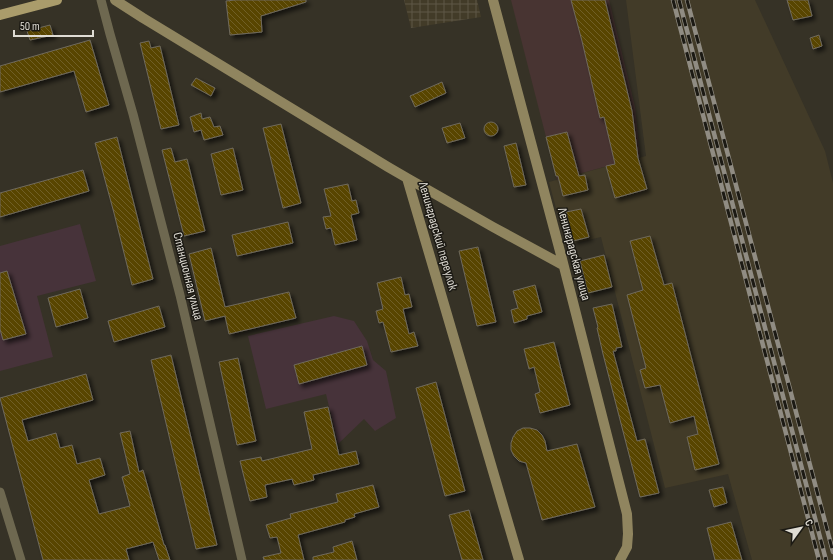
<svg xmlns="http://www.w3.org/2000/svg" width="833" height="560" font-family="'Sofia Sans Condensed',sans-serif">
	<defs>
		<pattern id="industrial-grid" width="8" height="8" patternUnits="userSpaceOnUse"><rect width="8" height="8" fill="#423b28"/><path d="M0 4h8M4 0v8" fill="none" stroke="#5d5746"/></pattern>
		<pattern id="building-back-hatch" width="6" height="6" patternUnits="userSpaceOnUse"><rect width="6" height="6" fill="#584401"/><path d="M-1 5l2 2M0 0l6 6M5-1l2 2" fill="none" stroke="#705e25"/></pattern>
		<filter id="shadow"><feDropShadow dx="3.5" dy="3.5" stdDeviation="2" flood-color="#0009"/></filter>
	</defs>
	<rect width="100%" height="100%" fill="#363226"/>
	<path fill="#483432" d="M511,0H609L635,107L640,157L557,180Z"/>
	<path fill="url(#industrial-grid)" d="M404,0H477L481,17L411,28Z"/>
	<path fill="#47333a" d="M80,224L96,281L37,296L53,357L0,371V246Z
		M334,316L354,321L367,341L373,360L386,371L396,418L375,431L364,419L338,444L326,394L266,409L248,336Z"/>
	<path fill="#423b28" d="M626,0H755L825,151L833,183V560H752L728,474L665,488L601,237L566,245L549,182L646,156Z"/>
	<path fill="url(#building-back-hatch)" stroke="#6f6a5d" filter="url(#shadow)" d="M235,0H306V2L261,16L262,32L230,35L226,1Z
		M571,0H605L632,111L638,158L647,189L615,198L606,166L615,164L604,117L600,118L582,41Z
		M787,0H808L812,16L793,20Z
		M50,25L53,35L30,40L27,31Z
		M819,35L822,46L813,49L810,38Z
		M90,40L109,105L86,112L74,71L0,92V66Z
		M149,41L151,48L160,46L179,125L161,129L140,43Z
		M196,78L215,88L211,96L191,85Z
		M442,82L446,93L415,107L410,96Z
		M201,113L202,119L210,117L214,127L220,126L223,135L204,140L201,130L194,132L190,117Z
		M484 129a7 7 0 1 1 14 0a7 7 0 1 1-14 0Z
		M460,123L465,138L447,143L442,128Z
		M281,124L301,203L283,208L263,128Z
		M567,132L579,176L585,175L588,190L563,196L558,176H556L546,137Z
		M117,137L153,279L132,285L114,213L95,143Z
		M516,143L526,185L514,187L504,146Z
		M171,148L175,162L187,159L205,231L184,236L162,150Z
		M233,148L243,190L221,195L211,154Z
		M83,170L89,191L0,217V193Z
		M348,184L352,201L356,200L359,213L351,215L357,240L335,245L331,228L326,229L323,217L331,216L324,189Z
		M581,209L589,237L573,241L566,212Z
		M288,222L293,243L237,256L232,235Z
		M650,236L664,285L672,283L719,464L695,470L687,437L698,434L694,416L670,423L660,385L645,388L640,370L646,368L627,295L643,290L630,241Z
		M478,247L496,322L477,326L459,251Z
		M211,248L225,307L289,292L296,318L229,334L225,316L205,321L189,254Z
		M604,255L612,287L588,293L580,261Z
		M7,271L26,334L3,340L0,329V273Z
		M401,277L405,295L409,294L412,307L403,309L409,334L414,332L418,346L391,352L383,322L379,323L376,311L383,309L377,283Z
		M535,285L542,312L527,316V319L514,323L511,310L518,308L513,291Z
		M80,289L88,318L56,327L48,298Z
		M612,304L622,347L616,348V351H613L637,441L645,439L659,493L640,497L603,354L597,328L598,327L593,308Z
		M159,306L165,327L114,342L108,321Z
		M554,342L570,405L540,413L535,394L540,392L534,367L529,369L524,349Z
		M362,346L367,365L299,384L294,365Z
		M171,355L217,545L196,549L151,360Z
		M238,358L256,441L237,445L219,362Z
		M86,374L93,400L22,420L28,441L56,433L60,448L72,445L77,464L100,458L105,475L89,480L99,514L130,506L122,477L130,474L120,433L130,431L139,472L143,470L164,545H165L170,560H159L153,542L126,549L129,560H43L0,398Z
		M436,382L465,491L445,496L416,388Z
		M328,407L339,455L356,451L359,464L313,475L314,480L294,485L292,479L265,485L267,497L250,501L240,461L261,457L262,461L312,449L304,412Z
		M523,428H530L537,430L542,435L545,441L547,451L577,444L595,507L542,520L526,463L519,461L514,456L511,450V443L513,437L517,431Z
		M373,485L379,507L354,514L355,517L345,520V522L298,535L304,560H264L263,557L281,553L277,537L270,538L266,525L291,518L290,514L338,502L336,494Z
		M723,487L727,503L714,507L709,490Z
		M469,510L483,560H462L449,515Z
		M731,522L742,560H715L707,528Z
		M352,541L357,560H313V557L334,552L333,547Z"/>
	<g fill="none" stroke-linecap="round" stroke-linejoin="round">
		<path stroke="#6e6850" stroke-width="9" d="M101,0L110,34L133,114L180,295L242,560
			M0,492L21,560"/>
		<path stroke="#90855f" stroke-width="10" d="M115,0L143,18L388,167L407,178L519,560
			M493,0L561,255L627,514L628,534L627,547L620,560
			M407,178L493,227L563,265"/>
		<path stroke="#aa9c6b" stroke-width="10" d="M0,15L57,0"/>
		<defs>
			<path id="rail" d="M673,0L819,560
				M679,0L826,560
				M687,0L833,552"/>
		</defs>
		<use href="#rail" stroke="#908c83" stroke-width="4.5"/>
		<use href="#rail" stroke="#1c1a14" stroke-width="3" stroke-dasharray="9" stroke-linecap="butt"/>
	</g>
	<g text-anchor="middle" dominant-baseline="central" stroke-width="3" stroke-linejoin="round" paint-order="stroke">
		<g font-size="13" fill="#dfdcd4" stroke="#1c1a14">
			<text transform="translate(438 236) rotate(74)">Ленинградский переулок</text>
			<text transform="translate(574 254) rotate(75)">Ленинградская улица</text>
			<text transform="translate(188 276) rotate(76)">Станционная улица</text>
		</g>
	</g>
	<g transform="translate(801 528) rotate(57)" stroke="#1c1a14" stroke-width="3" paint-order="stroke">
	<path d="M0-3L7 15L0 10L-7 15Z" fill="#dfdcd4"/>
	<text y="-6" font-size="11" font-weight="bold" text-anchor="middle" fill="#dfdcd4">С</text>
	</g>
	<path d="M14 30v6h79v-6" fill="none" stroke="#dfdcd4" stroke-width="2"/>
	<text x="20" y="30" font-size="12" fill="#dfdcd4" stroke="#1c1a14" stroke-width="3" paint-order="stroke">50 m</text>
</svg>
